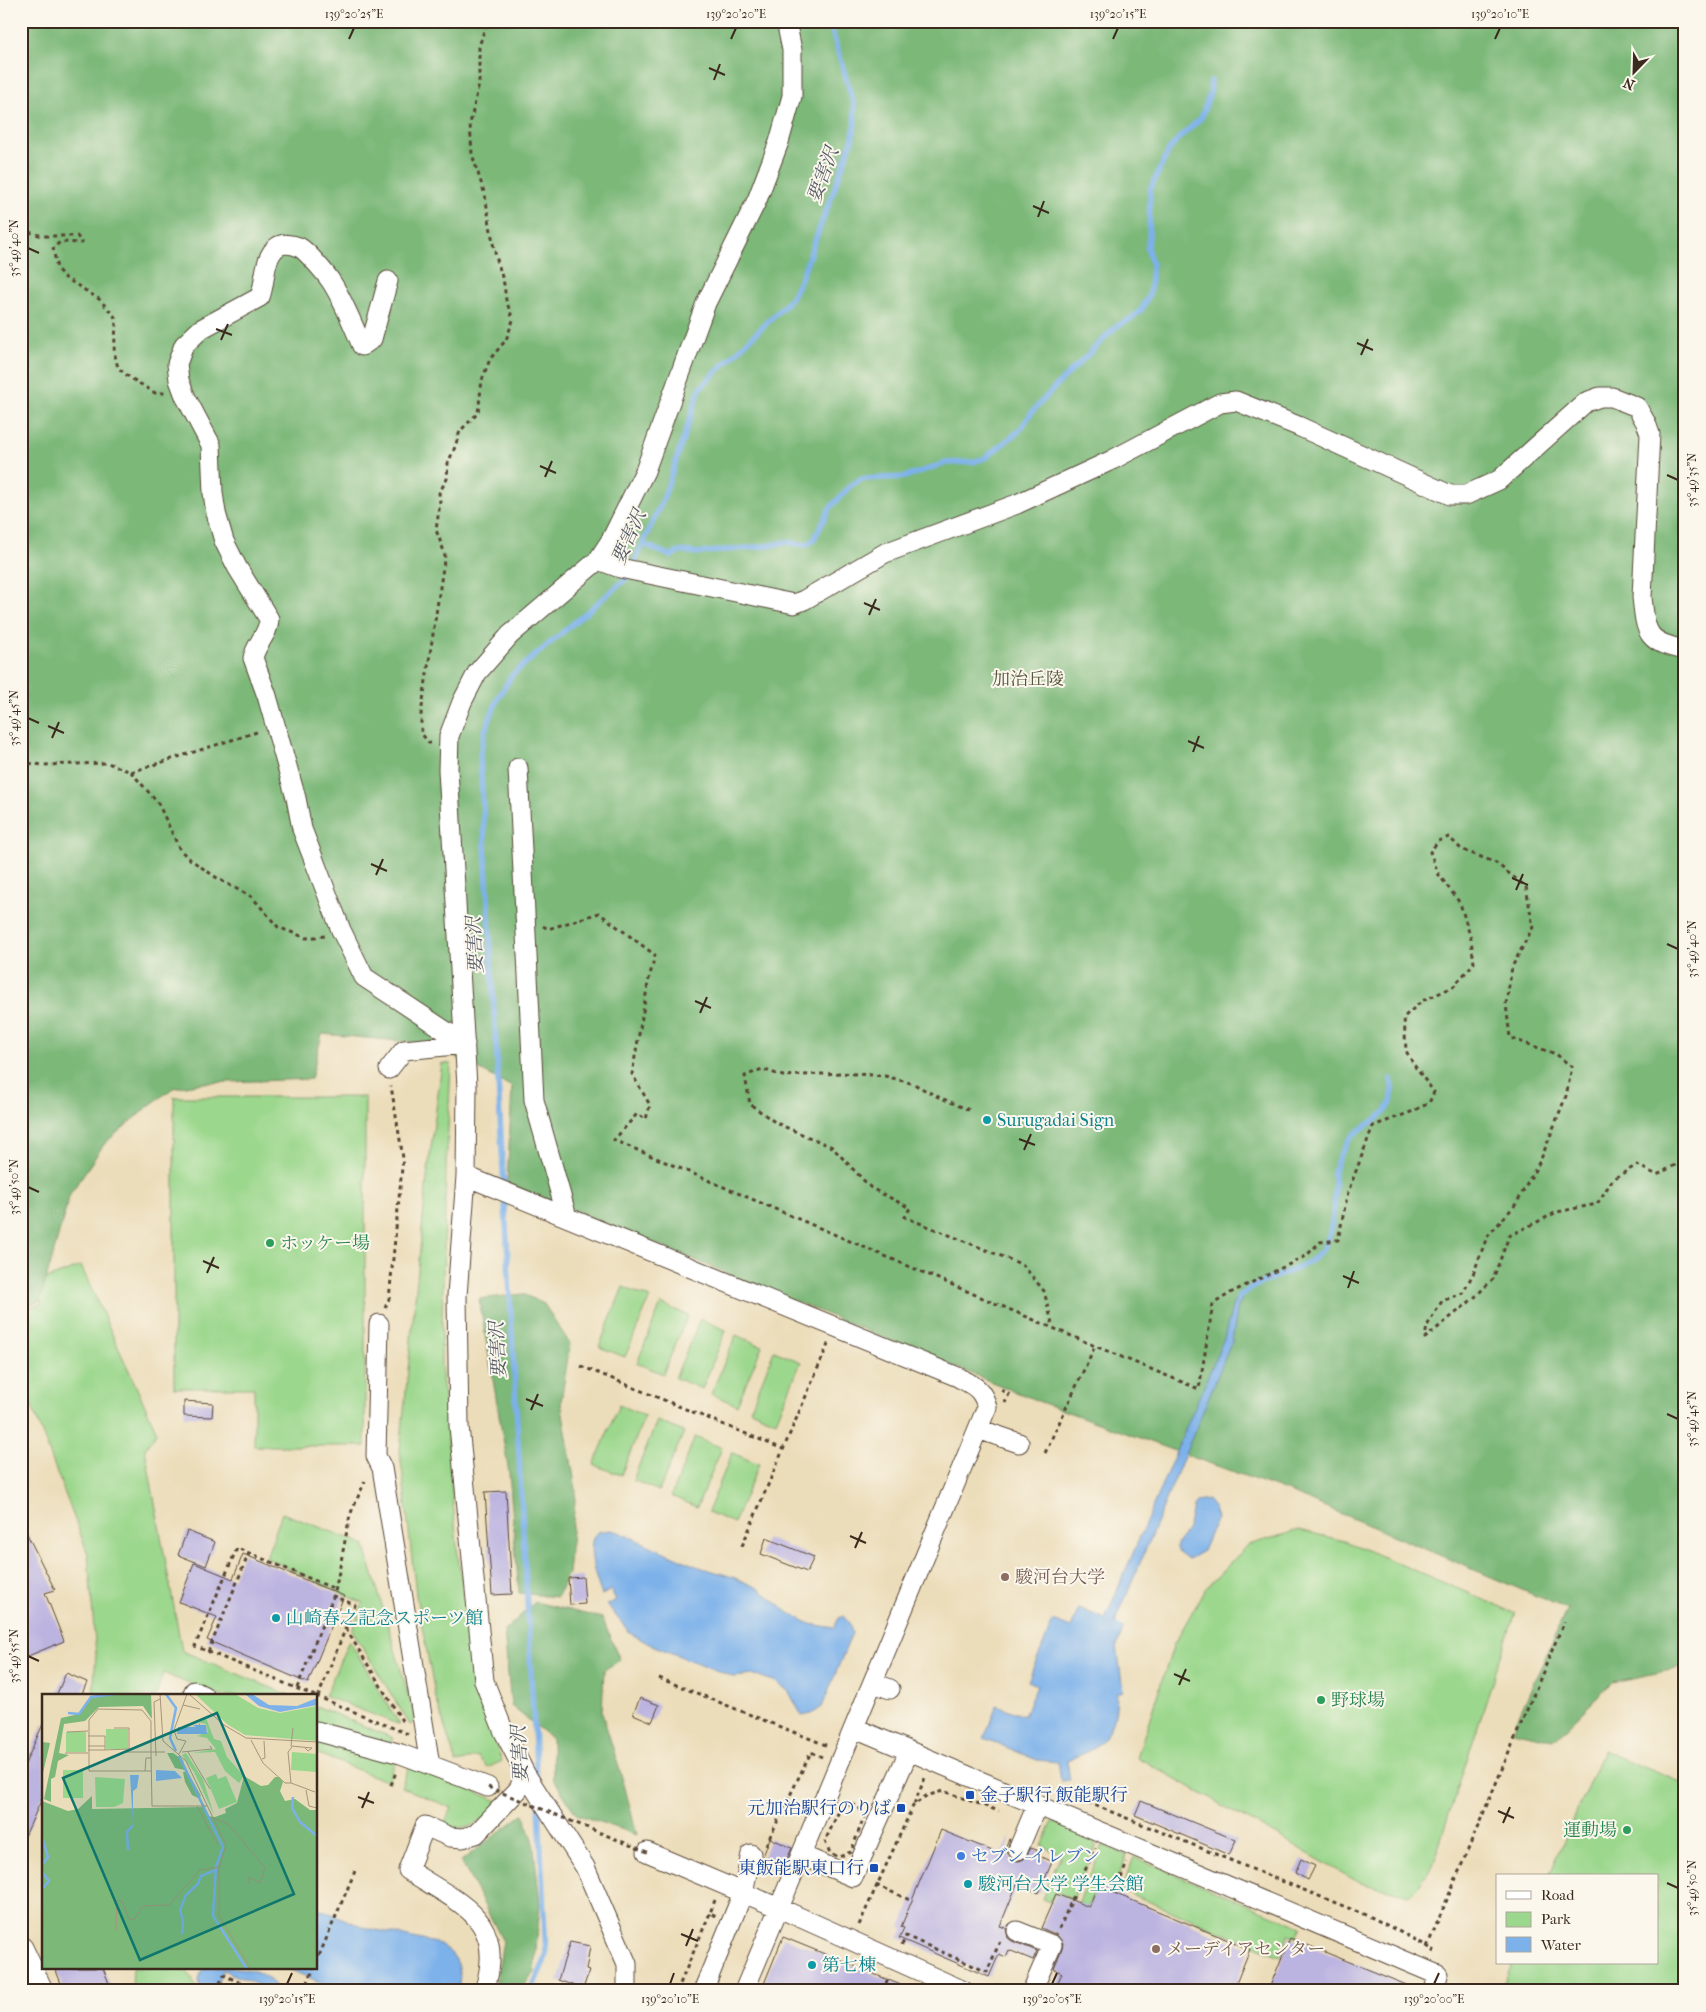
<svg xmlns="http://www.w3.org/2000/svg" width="1706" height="2012" font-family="'IM FELL French Canon','Noto Serif JP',serif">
	<rect width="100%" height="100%" fill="#fbf7ec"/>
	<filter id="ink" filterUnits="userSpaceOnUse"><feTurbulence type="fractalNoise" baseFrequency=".02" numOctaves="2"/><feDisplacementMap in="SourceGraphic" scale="10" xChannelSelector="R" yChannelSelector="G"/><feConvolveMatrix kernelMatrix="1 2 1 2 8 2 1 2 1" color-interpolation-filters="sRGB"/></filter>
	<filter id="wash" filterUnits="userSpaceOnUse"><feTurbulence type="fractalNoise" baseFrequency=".0096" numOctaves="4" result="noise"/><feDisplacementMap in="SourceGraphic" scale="20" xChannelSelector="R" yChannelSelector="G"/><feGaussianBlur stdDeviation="1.12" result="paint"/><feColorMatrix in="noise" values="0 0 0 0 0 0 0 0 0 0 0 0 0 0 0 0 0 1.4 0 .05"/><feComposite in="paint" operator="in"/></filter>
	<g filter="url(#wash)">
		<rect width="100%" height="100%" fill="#ecddba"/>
		<path fill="#9bd78c" stroke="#6b8055" d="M442,1063L451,1064L446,1170L441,1363L457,1547L477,1696L502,1761L487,1768L478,1756L456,1763L436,1699L416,1595L400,1451L427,1178Z
			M174,1097H365V1446H254V1388H174Z
			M81,1266L157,1432L145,1449L182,1651L291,1696H218L163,1673L156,1696H93L96,1655L88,1554L21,1378V1310L41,1304L39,1282Z
			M623,1287L650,1298L625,1357L599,1347Z
			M661,1304L688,1315L663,1374L637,1363Z
			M700,1319L726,1330L702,1389L675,1378Z
			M736,1335L762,1346L737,1405L711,1394Z
			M774,1351L801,1362L776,1421L750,1410Z
			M619,1405L645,1416L621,1475L594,1465Z
			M657,1421L684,1432L659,1491L633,1480Z
			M695,1437L722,1448L697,1507L671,1496Z
			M732,1453L759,1464L734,1523L708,1512Z
			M282,1513L364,1544L416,1721L410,1725L352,1630L363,1603L266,1558Z
			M1299,1530L1348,1542L1515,1613L1432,1866L1419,1885L1409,1895L1360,1883L1137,1757L1174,1644L1205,1589L1248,1545Z
			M349,1640L400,1725L325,1696Z
			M316,1706L393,1738L390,1744L316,1725Z
			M316,1742L395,1762L388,1782L316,1753Z
			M1603,1750L1685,1784V1991H1501L1512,1963H1657V1876H1549Z
			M409,1766L421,1770L501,1802C478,1823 476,1831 443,1826L452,1808L401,1787Z
			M1053,1821L1093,1838L1096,1846L1073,1899L1055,1892L1050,1902L1042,1899L1061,1854L1042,1846Z
			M1103,1845L1127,1855L1114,1887L1099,1881L1079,1929L1069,1925Z
			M1134,1857L1302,1927L1297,1938L1289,1935L1280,1956L1121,1890Z
			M133,1968H185L199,1991H132Z"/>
		<path fill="#7cb878" stroke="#5c714b" d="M21,21H1685V1667L1613,1682L1554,1740L1512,1731L1567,1609L1297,1495L1043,1403L507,1183L512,1087L432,1044L322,1034L311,1079L203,1083L173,1088L150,1105L105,1143L70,1194L40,1301L21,1308Z
			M523,1294L544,1304L570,1344L561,1402L576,1490L568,1573L557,1597L519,1593L509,1473L479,1299Z
			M535,1602L602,1618L620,1660L604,1670L602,1713L624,1784L637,1835L576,1814L553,1779L552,1739L511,1706L504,1631Z
			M523,1814L533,1839L540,1904L534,1972L521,1991H495L503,1941L461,1861Z"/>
		<path fill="#7cb1ea" stroke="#5c6e84" d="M1238,1296L1242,1300L1238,1306L1232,1341L1115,1623L1124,1628L1117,1646L1123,1691L1117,1693C1116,1733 1104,1746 1067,1761L1070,1780L1061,1781L1058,1762L1037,1760L984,1738L997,1705L1024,1716L1037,1685L1028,1681L1053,1621L1071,1628L1079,1608L1105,1619L1224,1338L1233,1304Z
			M1208,1500L1213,1506L1217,1518L1203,1551L1189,1559C1166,1546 1181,1543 1188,1528C1191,1520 1191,1512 1194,1504L1196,1502Z
			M610,1530L619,1532L696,1566L733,1577L758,1588L789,1613L810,1624L834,1628L839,1618L843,1616L849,1623L852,1633L822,1707L812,1714L802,1716L789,1692L777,1682L755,1675L733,1677L649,1644L630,1633L607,1605L616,1600L611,1590L602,1595C597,1583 583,1541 598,1532C601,1531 606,1531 610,1530Z
			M316,1907L363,1927L440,1944C460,1958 462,1968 458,1991H335L326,1985L286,1968H316Z
			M204,1968C233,1968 261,1963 279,1991H272L223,1970L214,1991H201L199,1980L202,1970Z"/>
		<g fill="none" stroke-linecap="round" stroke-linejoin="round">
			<path stroke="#7cb1ea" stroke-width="5.5" d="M643,544L671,556L680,551L698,553L766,546L786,542L805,545L813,541L830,508L851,485L862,479L905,477L945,463L973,462L985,458L1019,431L1032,412L1056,386L1117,326L1132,318L1142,309L1150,292L1152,264L1147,247L1149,238L1150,190L1169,150L1179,138L1201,118L1210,93L1211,81
				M1239,1297C1262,1276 1301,1275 1322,1250C1332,1238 1335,1204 1335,1188C1335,1182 1333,1177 1334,1172C1335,1164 1340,1155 1344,1148C1361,1115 1400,1125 1391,1079
				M537,1782L480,756L485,731L498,698L512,675L627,578L664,497L700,388L784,306L792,296L800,281L852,141L855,124L854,105L829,21
				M531,1991L544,1962L546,1955L539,1807"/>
		</g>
		<g id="blocks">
			<path fill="#bcb4e0" d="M184,1401L213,1403L212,1417L184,1416Z
				M506,1491L512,1594L492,1595L485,1492Z
				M21,1522L55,1590L45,1593L64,1641L21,1659Z
				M187,1531L215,1542L206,1566L178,1555Z
				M766,1538L814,1557L807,1572L761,1554Z
				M243,1554L344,1596L308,1683L207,1640L217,1617L179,1602L194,1563L233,1579Z
				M583,1577L585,1604L570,1605L568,1578Z
				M66,1673L87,1682L81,1696H56Z
				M640,1698L659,1705L652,1722L633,1714Z
				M44,1722V1794L21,1845V1773Z
				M1141,1801L1236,1840L1229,1855L1135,1815Z
				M941,1830L1002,1855L1009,1839H1010L1007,1852L1013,1860L1019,1861L1024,1859L1031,1848L1039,1851L1037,1855L1052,1862L1039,1893L1017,1884L1000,1926L1006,1928L1008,1938L1012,1941L1037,1951L1033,1960L1009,1950L1006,1957L999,1954L989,1977L899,1938L904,1928L901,1927Z
				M770,1838L792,1848L783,1868L762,1859Z
				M1301,1859L1315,1866L1308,1880L1295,1873Z
				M1097,1886L1250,1949L1233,1991H1054L1062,1973L1054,1969L1062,1949L1063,1943L1057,1935L1041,1928L1056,1894L1089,1907Z
				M783,1937L913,1990V1991H761Z
				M1290,1938L1419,1990V1991H1268Z
				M570,1942L590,1946L586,1970L589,1971L583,1989L558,1980Z
				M55,1968H103L112,1991H64Z"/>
		</g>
	</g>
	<g filter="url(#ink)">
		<use href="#blocks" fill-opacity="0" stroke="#564535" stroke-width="1"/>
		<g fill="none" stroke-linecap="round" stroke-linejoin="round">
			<defs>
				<path id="minor" d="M388,281L372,339L362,346C353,325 344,302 332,283C327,275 307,251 299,247C292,244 282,243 277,247C263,258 266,282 260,297L201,329L184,345L177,364L179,380L185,396L211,445L213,493L216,513L224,541L237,567L269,619C269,634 256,643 253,658L267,696L296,798L302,829L341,930L364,977L465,1044
					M598,560L620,568L794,604L804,600L885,553L1017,504L1112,460L1220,403L1236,401L1298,426L1450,495H1466L1499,480L1586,402L1600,397H1612L1637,407L1646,423L1650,434L1642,597C1646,634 1646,642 1685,650
					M518,768L534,1100L567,1217
					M389,1069L404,1050L465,1044
					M466,1176L958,1377C974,1386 982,1388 987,1407L779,1908L964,1991
					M379,1324L376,1456L382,1468L430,1765
					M978,1429L1019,1443
					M874,1683L890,1689
					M192,1696L194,1691L204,1696
					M855,1728L1438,1975L1434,1991
					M316,1731L401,1754L488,1787
					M1018,1850L1037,1805
					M647,1852L779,1908L744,1991
					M801,1855L853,1877L909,1751
					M1017,1931L1052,1945L1032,1991
					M484,1991C508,1918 460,1904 408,1870L425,1826L450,1837L463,1838L476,1834L518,1790L526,1775
					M627,1991V1964L585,1867L526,1775L504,1732L484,1681L459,1426L457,1296L466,1176L467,1086L448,770L449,736L462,702L477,673L510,635L598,560L611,540L645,471L706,303L757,200L779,142L792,96V50L786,21
					M703,1991L743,1893L751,1854"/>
				<path id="major" d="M21,1949L41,1991"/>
			</defs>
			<use href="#minor" stroke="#564535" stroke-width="21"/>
			<use href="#major" stroke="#564535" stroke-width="26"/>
			<path stroke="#564535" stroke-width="3" stroke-dasharray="4 4" stroke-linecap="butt" d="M21,230L43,236H77L82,243L61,242L53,247L57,269L64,277L99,299L115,317L116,326L114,351L118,368L129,377L155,393H165
				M431,743H429L421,733V714L445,554L436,530L440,503L439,493L447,479L448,463L455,447L460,431L478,413L482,380L490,359L506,340L513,320L506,300L504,284L494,249L485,195L472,154L470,124L479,84V47L487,21
				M21,762L42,765L108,763L131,772L260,731
				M131,772L158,803L180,850L191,860L220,880L252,897L278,927L306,938L325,936
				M543,926L548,929L599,913L655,955L648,983L632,1074L650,1105L646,1119L637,1114L614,1140L1095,1346L1199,1389L1213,1304L1232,1292L1306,1256L1320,1242L1338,1240L1348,1192L1373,1126L1411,1112L1429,1103L1434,1092L1416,1068L1406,1051L1404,1017L1422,1001L1453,987L1474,963L1471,939L1460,903L1439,875L1430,852L1438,841L1449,837L1461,849L1496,863L1526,887L1533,927L1512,967L1506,1004L1510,1038L1556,1054L1572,1067L1566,1096L1541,1159L1516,1204L1487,1237L1474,1272L1463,1293L1442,1301L1427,1326L1425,1338L1474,1298L1493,1279L1509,1236L1557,1212L1597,1204L1613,1179L1637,1165L1657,1175L1675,1165L1685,1150
				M969,1110L934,1095L914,1084L885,1076L842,1073L783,1076L762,1069L745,1076L750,1104L776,1123L832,1147L871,1188L910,1208L905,1217L1023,1265L1044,1291L1053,1327
				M385,1308L389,1299L403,1158L391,1086
				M581,1366L783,1449
				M1001,1390L1009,1394L1005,1403
				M1045,1453L1095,1346
				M742,1546L829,1342
				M346,1629L404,1724
				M208,1652L249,1553
				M659,1678L828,1746
				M297,1688L335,1592L350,1515L365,1481
				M315,1696L195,1646L237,1548L335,1589
				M316,1696L408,1734
				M318,1697L355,1605L333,1596
				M391,1785L396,1772
				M1080,1802H1087L1373,1918L1427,1946L1435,1952
				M852,1804L859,1807L864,1817L851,1852L839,1857L830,1853L825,1841L840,1809Z
				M914,1804L925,1778
				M766,1845L811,1752L822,1757
				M876,1885L912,1901
				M1115,1893L1127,1863
				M715,1900L710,1913L716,1916
				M859,1925L913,1806L926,1796L943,1791L999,1811
				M1059,1929L1095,1848
				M902,1945L906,1936L987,1972L1000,1941
				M1427,1947L1564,1622
				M316,1963L355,1871
				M216,1991L224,1975L257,1991
				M304,1991L314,1968
				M677,1991L710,1913
				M883,1991L889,1976"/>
			<use href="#minor" stroke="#fff" stroke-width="19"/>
			<use href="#major" stroke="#fff" stroke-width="24"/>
			<path stroke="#564535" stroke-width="3" stroke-dasharray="4 4" stroke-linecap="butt" d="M488,1787L647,1852"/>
		</g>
	</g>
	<path fill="none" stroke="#3b2a1e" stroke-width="2" d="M349,39L354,28M731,39L736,28M1113,39L1118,28M1495,39L1500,28M709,68L725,75M714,80L720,64M1033,206L1049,213M1038,217L1044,201M28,248L39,253M216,329L232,335M221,340L228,324M1357,343L1373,350M1361,355L1368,339M540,466L556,473M1667,475L1678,480M545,477L552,461M864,603L880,610M869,615L876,599M28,718L39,723M48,726L64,733M52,738L59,722M1188,741L1204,748M1193,752L1199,736M371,864L387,871M376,875L383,859M1512,878L1528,885M1516,890L1523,874M1667,944L1678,949M695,1001L711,1008M700,1013L707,997M1019,1139L1035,1145M1024,1150L1031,1134M28,1187L39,1192M203,1261L219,1268M207,1273L214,1257M1343,1276L1359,1283M1348,1288L1354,1271M526,1399L543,1406M531,1410L538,1394M1667,1414L1678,1419M850,1536L866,1543M855,1548L862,1532M28,1656L39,1661M1174,1674L1190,1681M1179,1685L1186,1669M358,1797L374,1803M362,1808L369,1792M1498,1811L1514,1818M1503,1823L1510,1807M1667,1883L1678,1888M681,1934L698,1941M686,1946L693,1929M287,1984L292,1973M670,1984L674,1973M1052,1984L1057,1973M1434,1984L1439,1973"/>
	<g fill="#0f9aa8" stroke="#fbf7ec" stroke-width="2">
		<circle cx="987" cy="1120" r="5"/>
		<circle cx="276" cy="1618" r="5"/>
		<circle cx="968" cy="1884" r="5"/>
		<circle cx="812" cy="1965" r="5"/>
	</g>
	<g fill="#2e9e5b" stroke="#fbf7ec" stroke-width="2">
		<circle cx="270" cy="1243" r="5"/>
		<circle cx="1321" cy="1700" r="5"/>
		<circle cx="1627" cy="1830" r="5"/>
	</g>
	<g fill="#8d6e63" stroke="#fbf7ec" stroke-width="2">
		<circle cx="1005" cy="1577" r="5"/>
		<circle cx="1156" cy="1949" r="5"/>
	</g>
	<g fill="#1a4fb4" stroke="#fbf7ec" stroke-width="2">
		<rect x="965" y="1790" width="10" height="10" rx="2.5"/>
		<rect x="896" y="1803" width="10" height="10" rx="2.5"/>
		<rect x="869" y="1863" width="10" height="10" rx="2.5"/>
	</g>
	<circle fill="#3f7fe0" stroke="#fbf7ec" stroke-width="2" cx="961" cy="1856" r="5"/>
	<g text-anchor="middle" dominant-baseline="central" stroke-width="4" stroke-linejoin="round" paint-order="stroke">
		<g font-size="18" fill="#53553a" stroke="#fbf7ec">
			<text x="1028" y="679">加治丘陵</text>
		</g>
		<g font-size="18" fill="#0d838f" stroke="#fbf7ec" text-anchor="start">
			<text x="997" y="1120">Surugadai Sign</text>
			<text x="286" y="1618">山崎春之記念スポーツ館</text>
			<text x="978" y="1884">駿河台大学 学生会館</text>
			<text x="822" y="1965">第七棟</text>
		</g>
		<g font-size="18" fill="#27864d" stroke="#fbf7ec" text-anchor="start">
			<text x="280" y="1243">ホッケー場</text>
			<text x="1331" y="1700">野球場</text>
			<text x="1617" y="1830" text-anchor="end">運動場</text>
		</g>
		<g font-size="18" fill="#785e54" stroke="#fbf7ec" text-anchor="start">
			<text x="1015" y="1577">駿河台大学</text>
			<text x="1166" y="1949">メーデイアセンター</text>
		</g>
		<g font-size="18" fill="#164399" stroke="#fbf7ec" text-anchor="end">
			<text x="980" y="1795" text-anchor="start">金子駅行 飯能駅行</text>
			<text x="891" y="1808">元加治駅行のりば</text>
			<text x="864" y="1868">東飯能駅東口行</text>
		</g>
		<g font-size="18" fill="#366cbe" stroke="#fbf7ec" text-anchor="start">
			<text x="971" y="1856">セブン-イレブン</text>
		</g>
		<g font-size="19" font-style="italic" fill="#525965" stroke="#fbf7ec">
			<text transform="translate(823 175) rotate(-70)">要害沢</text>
			<text transform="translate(629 537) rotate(-66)">要害沢</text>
			<text transform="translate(475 945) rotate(-93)">要害沢</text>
			<text transform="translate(498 1350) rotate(-93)">要害沢</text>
			<text transform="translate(520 1754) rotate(-93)">要害沢</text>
		</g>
	</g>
	<g transform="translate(42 1694)">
		<rect width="275" height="275" fill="#ecddba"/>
		<path d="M153,0H193L216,14L238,19L275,12V47L203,41L185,30ZM164,24L172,45L179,47L185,63L202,82L197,89L183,77L173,58L150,59L174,55L165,44L155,42L166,38L164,30L157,28ZM64,35H86V55H64ZM24,38H44V58H24ZM250,58L275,60V78L249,76ZM144,59L161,85L172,121L152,78L140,61ZM21,76H41V104H21ZM174,80L176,85L184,82L195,108L177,115L164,84ZM53,83L83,85L81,109L72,113H54Z" fill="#9bd78c"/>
		<path d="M72,0H109L110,25L101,12L57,13L43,27L22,30L17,59L27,61L16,67L13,83L9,85V108L2,105L19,24L37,20L49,4ZM0,48L8,49L0,83ZM125,59H131L141,66L143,76L133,74ZM145,77L159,102L156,104L150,101L143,88L141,78ZM202,82L219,92L226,91L233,83H237L241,88L238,97L243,107L253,105L268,116H275V275H0V107L26,117L36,115L50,102V115L161,113L165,122L173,123L184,119L183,115L195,109Z" fill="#7cb878"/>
		<path d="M203,0H210L227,11L255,12L275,4V11L238,18L217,12ZM157,28L158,31H164L165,40H135L136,33H154L151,31H157ZM114,76L133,77L140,84L114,87ZM88,81H97L95,94L91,97V131Z" fill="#7cb1ea"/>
		<path fill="none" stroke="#7cb1ea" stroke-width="2.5" d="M124,0L134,14L128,44L134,57M26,19L37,20L49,3L73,0M137,62L181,153L174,172L171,222L205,275M251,103L250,114L258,128L275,142M0,143L6,163L0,171M86,156L85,138L91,131M0,178L7,187L0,195M140,240L141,227L138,216L144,201L156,190L159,182L174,176"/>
		<path fill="none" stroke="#a5957c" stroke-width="1" d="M118,0L121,47L144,67L184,151L177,175V222L209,275M147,0L182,31L204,44L275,48M141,11L158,15M251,34L249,52L270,54L266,57L263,54M25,38L46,37M46,42H63V56H46M209,46L221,69L243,89H249M46,52H63M250,53L246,58L249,89L273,98M63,56L87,55V34H72M83,58H109L110,112H165M140,58L170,55L168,52M146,58L168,95M23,59H46M137,60L144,47L135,45L132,36L145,0M114,62L112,8L118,5M220,65L223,64L222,47M103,77L104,64H109M109,77H47V26L56,15L100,16L109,27V58H123M264,96L267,112L275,114M155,112L176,151M171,124L186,130L223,174L218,189L207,183V190M74,237L75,206L80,207L87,225L92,226L101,212L127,211L158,176L177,173"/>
		<path fill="#0f766e" fill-opacity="0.15" stroke="#0f766e" stroke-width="2.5" d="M175,19L252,200L98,266L21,84Z"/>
		<rect width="275" height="275" fill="none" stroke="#3b2a1e" stroke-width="2.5"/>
	</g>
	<rect width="1706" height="2012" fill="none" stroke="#fbf7ec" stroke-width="55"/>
	<rect x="1496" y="1874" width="162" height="90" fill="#fbf7ec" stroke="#aea59a"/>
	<rect x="1506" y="1891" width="25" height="8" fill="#ffffff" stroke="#aea59a"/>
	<text x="1541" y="1900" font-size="15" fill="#3b2a1e">Road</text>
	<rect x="1506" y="1912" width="25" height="15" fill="#9bd78c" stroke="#aea59a"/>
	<text x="1541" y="1924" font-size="15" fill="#3b2a1e">Park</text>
	<rect x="1506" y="1937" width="25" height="15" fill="#7cb1ea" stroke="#aea59a"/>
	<text x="1541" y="1950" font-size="15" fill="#3b2a1e">Water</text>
	<g transform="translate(1634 72) rotate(203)" stroke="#fbf7ec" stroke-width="4" paint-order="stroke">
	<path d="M0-4L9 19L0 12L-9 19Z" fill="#3b2a1e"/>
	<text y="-8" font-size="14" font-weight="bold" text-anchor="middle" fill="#3b2a1e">N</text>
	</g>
	<rect x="28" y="28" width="1650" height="1956" fill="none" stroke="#3b2a1e" stroke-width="2"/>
	<g font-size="12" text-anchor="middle" fill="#3b2a1e">
		<text x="354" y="18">139°20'25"E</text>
		<text x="736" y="18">139°20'20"E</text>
		<text x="1118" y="18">139°20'15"E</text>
		<text x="1500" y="18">139°20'10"E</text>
		<text transform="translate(14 248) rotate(-90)" y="4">35°49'40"N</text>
		<text transform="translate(1692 480) rotate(-90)" y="4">35°49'35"N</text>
		<text transform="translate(14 718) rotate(-90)" y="4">35°49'45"N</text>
		<text transform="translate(1692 949) rotate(-90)" y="4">35°49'40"N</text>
		<text transform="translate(14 1187) rotate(-90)" y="4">35°49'50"N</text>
		<text transform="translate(1692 1419) rotate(-90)" y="4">35°49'45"N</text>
		<text transform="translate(14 1656) rotate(-90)" y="4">35°49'55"N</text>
		<text transform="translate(1692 1888) rotate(-90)" y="4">35°49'50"N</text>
		<text x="287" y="2003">139°20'15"E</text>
		<text x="670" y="2003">139°20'10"E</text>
		<text x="1052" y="2003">139°20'05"E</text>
		<text x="1434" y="2003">139°20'00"E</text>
	</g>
</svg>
